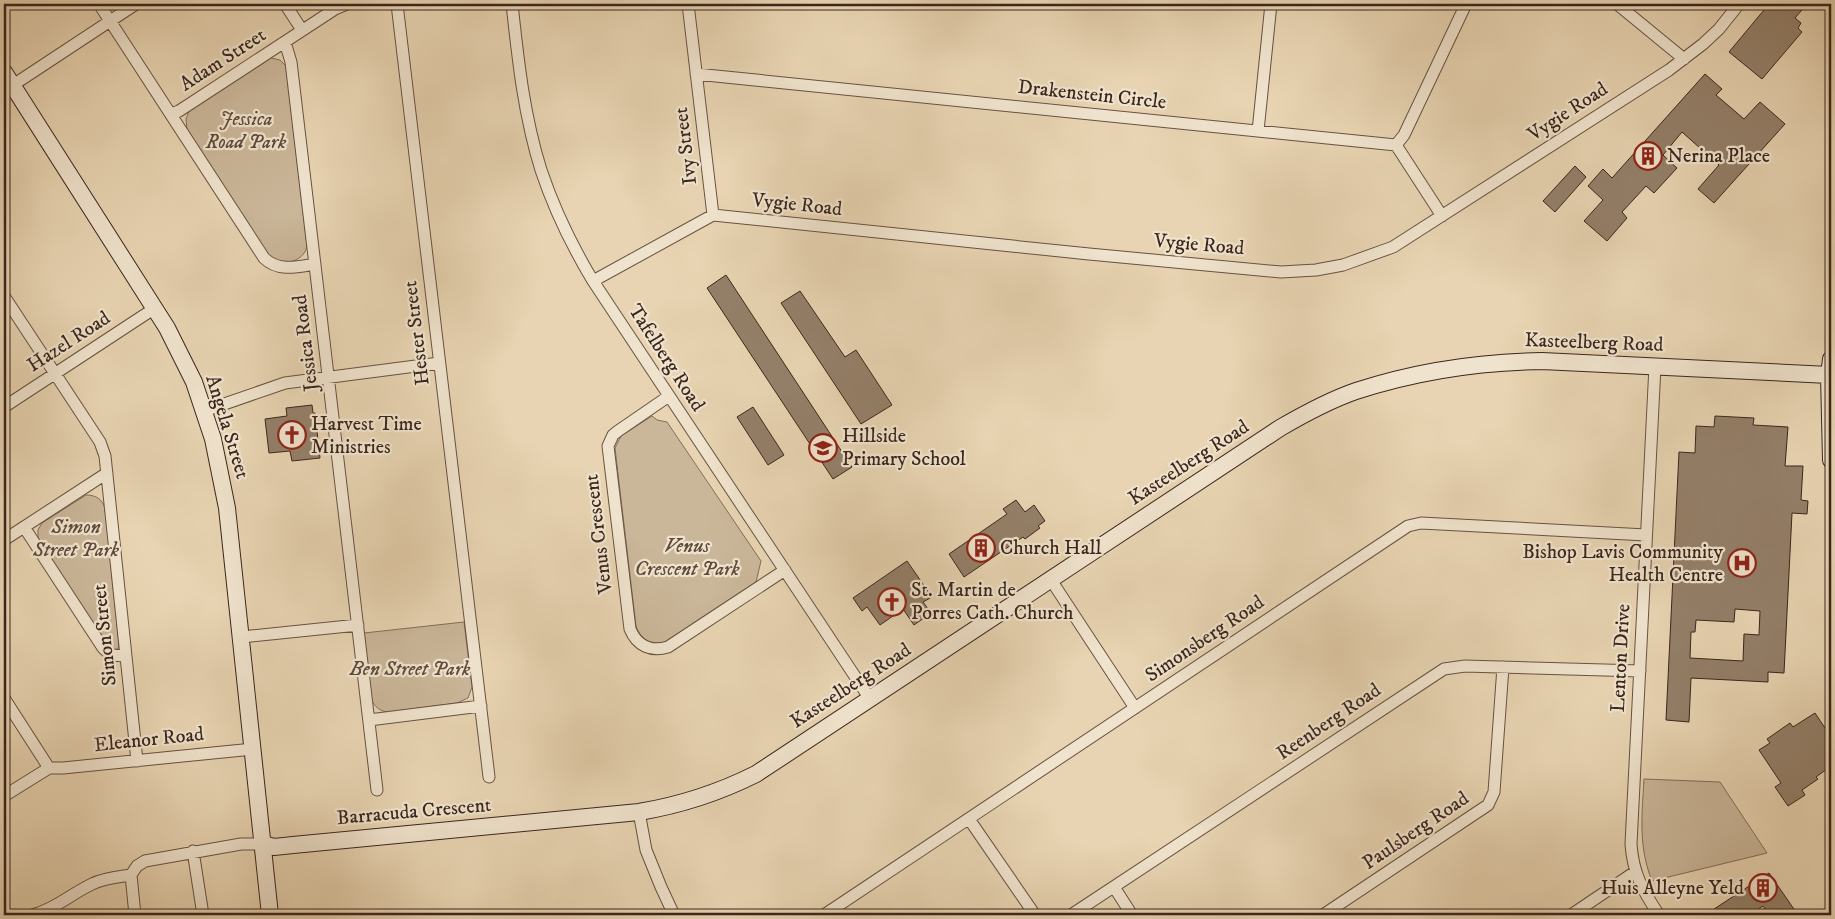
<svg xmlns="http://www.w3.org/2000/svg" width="1835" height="919" font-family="'IM FELL DW Pica',serif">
	<rect width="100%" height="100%" fill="#e8d4b2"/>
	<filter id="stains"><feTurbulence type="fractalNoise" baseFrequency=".004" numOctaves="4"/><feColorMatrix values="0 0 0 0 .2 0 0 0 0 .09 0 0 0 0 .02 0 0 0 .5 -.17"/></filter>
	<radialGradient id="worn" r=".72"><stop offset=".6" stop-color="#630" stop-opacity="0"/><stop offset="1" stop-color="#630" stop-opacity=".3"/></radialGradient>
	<path fill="#cab699" stroke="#826e5b" d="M271,58L280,60L286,66L307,246C304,263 279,268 268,254L187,129L186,119L189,111Z
		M652,416L657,420L667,422L761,561L756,582L665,642C652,646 641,640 636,626L615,448L621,436Z
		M86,495C96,495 102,499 105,508L119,644L118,649L110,650L38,538V530L42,523Z
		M464,622L472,687L468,698L457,703L390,712C380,712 375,707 371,699L364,633Z
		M1644,779L1720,782L1767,853L1652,881C1638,846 1642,815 1644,779Z"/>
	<path fill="#94806a" stroke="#3a261d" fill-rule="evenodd" d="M1769,4H1807L1795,18L1801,23L1798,28L1802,32L1762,79L1729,52Z
		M1705,74L1722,89L1716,95L1744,119L1760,102L1785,124L1714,203L1698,189L1719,165L1682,132L1663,155L1677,168L1654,193L1646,186L1622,212L1627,218L1607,241L1584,221L1603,200L1588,186L1603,169L1612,178Z
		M1575,166L1586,177L1555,212L1543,201Z
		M726,275L852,467L833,479L707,288Z
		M800,291L845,357L856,350L892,405L861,424L781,303Z
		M312,405L313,413H315L320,458L292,461L290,451L269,453L265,419L287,416L286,408Z
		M753,407L784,455L768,465L737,417Z
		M1715,416L1754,418L1753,425L1788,427L1785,466H1803L1801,500L1808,501L1807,514L1792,513L1784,673L1768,672V682L1691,678L1689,722L1666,720L1679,452L1695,453L1696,426L1714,427ZM1735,609L1760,611L1759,635L1744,634L1743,661L1690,658L1691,632H1695L1696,620L1734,622Z
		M1016,500L1025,512L1034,505L1045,521L1038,526L1040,528L1025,539L1023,537L964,577L949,554L1007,514L1003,509Z
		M907,561L932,597L923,602L931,613L914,625L903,609L880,625L867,607L862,611L853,598Z
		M1815,713L1831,737V766L1816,777L1818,779L1802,790L1805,795L1788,806L1775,787L1781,783L1759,750L1770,743L1767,739L1790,723L1793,727Z
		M1769,873L1798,915H1769L1763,906L1749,915H1705Z"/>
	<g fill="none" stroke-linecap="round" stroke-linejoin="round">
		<defs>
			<path id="street" d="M99,4L264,258C278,272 297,267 315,264
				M285,4L302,30
				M397,4L489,777
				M512,4C518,60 524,116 541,170C554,209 572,246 593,281L870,699
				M688,4L713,215
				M1617,4L1684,59
				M285,42L291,62L377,790
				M696,74L1396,145
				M4,91L136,4
				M171,114L179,111L335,9L347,4
				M1258,131L1271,4
				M1396,145L1404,135L1466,4
				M1396,145L1442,216
				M593,281L713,215L1089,254L1281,272L1316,270L1343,265L1393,247L1669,70L1703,44L1719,29L1739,4
				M4,296L100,442L105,456L137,761
				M1655,366L1631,844C1633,874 1643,891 1659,915
				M669,396L618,431L613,435L608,446L630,629C637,646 651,652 668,647L785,570
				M4,407L155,308
				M204,411L285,383L439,363
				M24,527L103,648L111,655L125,656
				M4,540L107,473
				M1051,580L1135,708
				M241,637L358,625
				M4,698L49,768H63L253,749
				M369,720L481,706
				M4,796L49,768
				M639,812L646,850L661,887L674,915
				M969,819L1035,915
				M193,851L203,915
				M131,875L135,915
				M1114,887L1132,915
				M32,915C55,909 71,894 92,884C104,878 118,877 131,875L137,866L145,861L241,844H263
				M824,915L1408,526L1421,523L1646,535
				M1071,915L1444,669L1465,666L1640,671
				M1323,915L1488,805L1494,792L1503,667
				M1571,915L1635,872"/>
			<path id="secondary" d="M4,72L167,328L194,382L213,439L227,508L270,915
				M1831,359L1829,375L1831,460
				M263,844L274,847L293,845L639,812C681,805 718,793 756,774L1280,428C1304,414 1330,400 1356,391C1417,371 1478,362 1542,361L1829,375"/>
		</defs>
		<use href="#street" stroke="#665242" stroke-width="13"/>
		<use href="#secondary" stroke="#3a261d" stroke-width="18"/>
		<use href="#street" stroke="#f0e3cd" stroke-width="11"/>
		<use href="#secondary" stroke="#f0e3cd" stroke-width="16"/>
	</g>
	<defs>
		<symbol id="building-ring" viewBox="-11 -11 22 22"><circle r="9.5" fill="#f0e3cd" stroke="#8f2418" stroke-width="1.5"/><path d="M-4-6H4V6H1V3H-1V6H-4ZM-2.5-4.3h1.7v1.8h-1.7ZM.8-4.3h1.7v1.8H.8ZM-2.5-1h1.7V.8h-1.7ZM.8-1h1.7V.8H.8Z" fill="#8f2418"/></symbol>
		<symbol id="church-ring" viewBox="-11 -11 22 22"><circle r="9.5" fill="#f0e3cd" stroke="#8f2418" stroke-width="1.5"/><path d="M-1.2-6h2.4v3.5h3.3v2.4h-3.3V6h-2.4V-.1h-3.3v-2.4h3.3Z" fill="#8f2418"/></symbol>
		<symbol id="school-ring" viewBox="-11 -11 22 22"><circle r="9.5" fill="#f0e3cd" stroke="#8f2418" stroke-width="1.5"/><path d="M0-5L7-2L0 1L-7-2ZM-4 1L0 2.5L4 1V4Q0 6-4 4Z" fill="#8f2418"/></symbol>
		<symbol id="hospital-ring" viewBox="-11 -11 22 22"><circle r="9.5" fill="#f0e3cd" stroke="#8f2418" stroke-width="1.5"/><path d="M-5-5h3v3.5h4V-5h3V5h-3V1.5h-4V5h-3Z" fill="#8f2418"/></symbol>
	</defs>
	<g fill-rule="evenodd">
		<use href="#building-ring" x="1632" y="140" width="32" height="32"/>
		<use href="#church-ring" x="276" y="419" width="32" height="32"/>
		<use href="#school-ring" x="807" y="432" width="32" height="32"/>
		<use href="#building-ring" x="965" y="532" width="32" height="32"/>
		<use href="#hospital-ring" x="1726" y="547" width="32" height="32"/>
		<use href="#church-ring" x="876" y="586" width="32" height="32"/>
		<use href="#building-ring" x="1747" y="872" width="32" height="32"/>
	</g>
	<g text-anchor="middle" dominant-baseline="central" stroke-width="4.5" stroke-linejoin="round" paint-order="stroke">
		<g font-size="20" fill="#3a261d" stroke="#f0e3cd">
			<text transform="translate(223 60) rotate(-33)">Adam Street</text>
			<text transform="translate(1092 95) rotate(6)">Drakenstein Circle</text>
			<text transform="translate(1568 112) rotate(-33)">Vygie Road</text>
			<text transform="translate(686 146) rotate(-97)">Ivy Street</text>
			<text transform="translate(797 205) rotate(6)">Vygie Road</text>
			<text transform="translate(1199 245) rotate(5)">Vygie Road</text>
			<text transform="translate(417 333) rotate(-97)">Hester Street</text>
			<text transform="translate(69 342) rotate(-33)">Hazel Road</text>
			<text transform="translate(306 343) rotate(-97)">Jessica Road</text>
			<text transform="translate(1594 343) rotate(2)">Kasteelberg Road</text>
			<text transform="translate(666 358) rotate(57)">Tafelberg Road</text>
			<text transform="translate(227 427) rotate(73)">Angela Street</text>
			<text transform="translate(1189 463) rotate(-33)">Kasteelberg Road</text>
			<text transform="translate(599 534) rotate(-97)">Venus Crescent</text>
			<text transform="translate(105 635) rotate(-96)">Simon Street</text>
			<text transform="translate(1205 639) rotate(-34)">Simonsberg Road</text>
			<text transform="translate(1621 658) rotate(-87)">Lenton Drive</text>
			<text transform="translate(851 686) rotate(-33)">Kasteelberg Road</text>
			<text transform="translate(1329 722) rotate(-34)">Reenberg Road</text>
			<text transform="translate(149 740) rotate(-6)">Eleanor Road</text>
			<text transform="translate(414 812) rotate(-5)">Barracuda Crescent</text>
			<text transform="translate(1416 831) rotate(-34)">Paulsberg Road</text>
		</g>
		<g font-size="20" font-style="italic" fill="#5e4a3c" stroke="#f0e3cd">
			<text x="246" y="119">Jessica<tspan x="246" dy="23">Road Park</tspan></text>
			<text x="76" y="527">Simon<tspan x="76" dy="23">Street Park</tspan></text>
			<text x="687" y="546">Venus<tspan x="687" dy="23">Crescent Park</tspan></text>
			<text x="410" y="669">Ben Street Park</text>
		</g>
		<g font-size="20" fill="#3a261d" stroke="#f0e3cd" text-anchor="start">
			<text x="1667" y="156">Nerina Place</text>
			<text x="311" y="424">Harvest Time<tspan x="311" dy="23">Ministries</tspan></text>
			<text x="842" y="436">Hillside<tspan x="842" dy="23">Primary School</tspan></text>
			<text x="1000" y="548">Church Hall</text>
			<text x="1723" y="552" text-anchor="end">Bishop Lavis Community<tspan x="1723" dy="23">Health Centre</tspan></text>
			<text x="911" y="590">St. Martin de<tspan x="911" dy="23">Porres Cath. Church</tspan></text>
			<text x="1744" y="888" text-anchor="end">Huis Alleyne Yeld</text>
		</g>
	</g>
	<rect width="1835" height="919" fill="none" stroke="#e8d4b2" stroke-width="20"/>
	<rect x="5" y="5" width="1825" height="909" fill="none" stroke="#3a261d" stroke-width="2.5"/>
	<rect x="10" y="10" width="1815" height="899" fill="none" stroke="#3a261d"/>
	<rect width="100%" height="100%" filter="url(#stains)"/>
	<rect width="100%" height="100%" fill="url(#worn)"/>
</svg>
